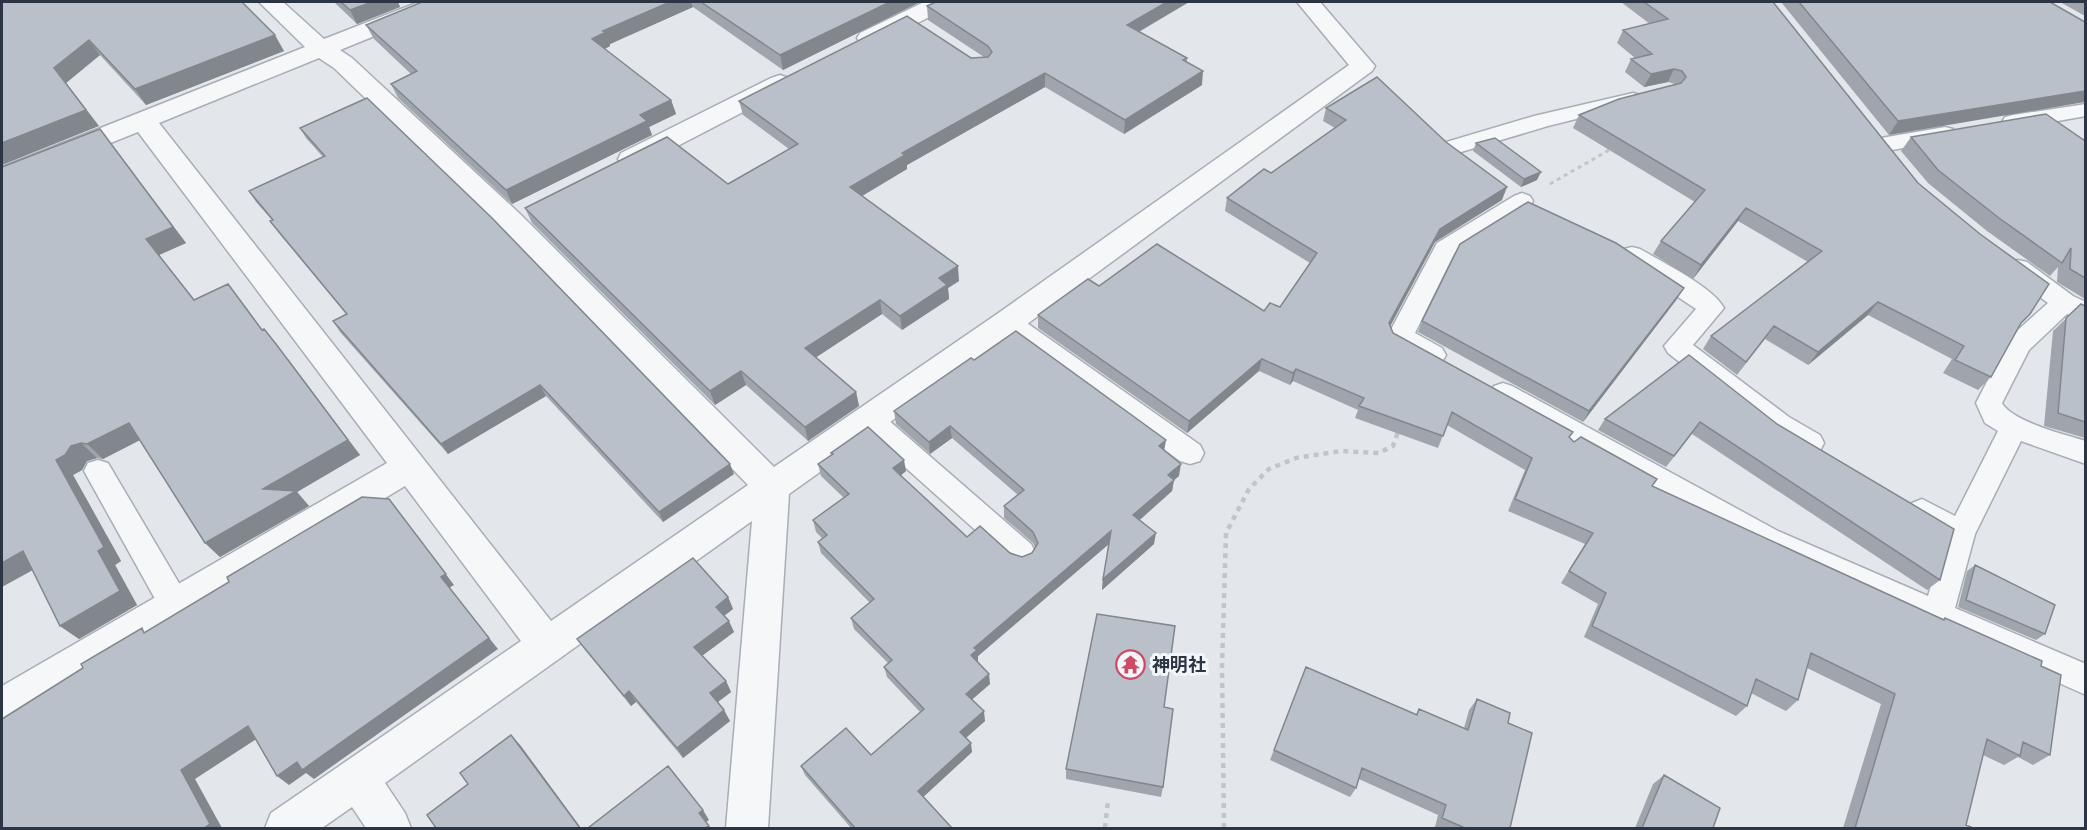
<svg xmlns="http://www.w3.org/2000/svg" width="2087" height="830" font-family="Poppins,'Noto Sans JP',sans-serif">
	<rect width="100%" height="100%" fill="#e3e7eb"/>
	<g fill="none" stroke-linecap="round" stroke-linejoin="round">
		<defs>
			<path id="service" d="M1633,93L1640,95L1643,99L1640,103L1548,126L1451,155L1443,153L1440,148L1443,143L1534,116Z
				M2086,104V116L2013,129L2005,127L2002,122L2005,117L2013,115Z
				M1945,127L1953,129L1956,134L1953,139L1881,152L1873,150L1870,145L1873,140L1881,138Z
				M1522,193L1530,196L1533,201L1530,206L1454,254L1415,333L1442,348L1446,355L1442,362C1441,362 1433,365 1433,365C1422,364 1392,346 1387,337L1437,243L1514,196Z
				M1632,247L1640,249C1662,262 1713,287 1724,308L1693,345L1789,417L1820,435L1824,443L1820,451L1810,454L1800,451L1769,433L1668,353L1664,346L1696,309L1624,261L1620,255L1624,249Z
				M2018,260L2027,262L2073,296L2086,302V322L2067,314L2029,350L2002,403C2011,421 2066,435 2086,441V464L2021,441L1975,534L1955,608L2086,664V695L1758,549L1494,400L1490,393L1494,386L1503,383L1512,386L1778,531L1928,596L1944,539L1912,519L1908,511L1912,503L1922,499L1955,516L1998,431L1985,423L1976,403L2010,337L2048,303L2009,274L2006,268L2009,262Z
				M1008,313L1017,316L1200,445L1204,453L1200,461L1190,464L1180,461L999,328L995,322L999,316Z
				M869,408L879,412L1031,544L1036,553L1031,562L1021,566L1011,562L859,426L855,419L859,412Z
				M98,460L108,463L186,595L190,605L186,615L175,619L164,615L84,471L88,463Z"/>
			<path id="minor" d="M259,2H283L324,39L419,2H449L446,7L340,50L352,58L519,213L774,467L997,314L1349,65L1297,2H1320L1375,66L1372,71L1019,330L789,494L768,828H726L752,521L385,783L405,813L411,828H366L352,807L322,828H265L271,813L521,641L405,486L16,720L2,726V686L387,463L138,132L2,186V167L305,47ZM319,58L334,68L499,227L748,485L551,621L159,123Z
				M924,2H953L949,7L878,43L869,45L860,43L857,38L860,33Z
				M780,75L789,78L793,83L789,88L641,165L631,168L621,165L618,159L621,153L771,78Z"/>
		</defs>
		<use href="#service" stroke="#a8aeb6" stroke-width="3"/>
		<use href="#minor" stroke="#a8aeb6" stroke-width="3"/>
		<path stroke="#c1c5ca" stroke-width="3" stroke-dasharray="4 4" stroke-linecap="butt" d="M1550,184L1611,149"/>
		<path stroke="#c1c5ca" stroke-width="4.5" stroke-dasharray="5 5" stroke-linecap="butt" d="M1105,828L1108,801
			M1224,828L1222,666L1226,533L1249,489L1269,469L1296,458L1341,451L1379,453L1393,446L1399,429"/>
		<use href="#service" fill="#f6f7f9" fill-rule="evenodd"/>
		<use href="#minor" fill="#f6f7f9" fill-rule="evenodd"/>
	</g>
	<path fill="#a0a5ad" d="M2,2L284,51L146,105L100,55L66,83L99,126Z
		M334,2H398L400,7L357,24Z
		M422,2H920L783,70L693,7L610,44V46L605,49L671,100L676,114L649,127L652,135L512,204L398,98L391,84L411,74L374,39L366,25Z
		M1189,2L1139,32L1187,58V62L1202,85L1124,134L1045,87L907,165V169L862,196L959,281L948,288L949,299L902,330L882,314L816,357L856,392L859,406L808,441L746,385L715,405L532,223L525,208L728,184L789,149L743,115L739,101L971,58L984,57L928,20L927,6Z
		M1621,2H1773L1918,183L2030,314L2019,325L1991,377L1978,390L1943,373L1952,359L1868,315L1808,365L1765,339L1737,375L1703,349L1711,336L1808,262L1738,221L1693,279L1653,254L1661,241L1695,202L1573,128L1579,115L1675,84L1668,82L1644,87L1625,72L1631,59L1635,58L1617,43L1623,30L1650,24Z
		M1781,2H2050L1889,135Z
		M2060,2H2085V16Z
		M1326,108L1502,200L1435,242L1390,326L1393,333L1569,438L1574,442L1652,486L1943,619L1945,618L2041,666L2050,755L2033,765L2018,757L2004,765L1983,755L1966,825L1973,828H1843L1881,704L1807,668L1798,700L1786,711L1751,693L1747,706L1736,716L1584,637L1598,604L1561,583L1585,544L1508,511L1525,470L1447,425L1438,448L1355,418L1358,410L1293,381L1290,385L1259,371L1187,433L1038,328V315L1099,286L1264,311L1280,307L1310,263L1225,211L1227,198L1271,173L1335,128L1323,121Z
		M300,128L734,474L663,522L546,396L448,454L340,332L333,321L346,314L278,232L270,221L272,220L256,202L249,191L323,157L306,138Z
		M1911,137L2085,141V299L2057,282L2058,267L2050,276L1987,231L1928,183L1901,151Z
		M1476,143L1537,180L1521,187L1473,151Z
		M112,145L186,243L159,255L194,300H240L262,330L360,455L297,492L309,506L220,557L205,543L140,440L103,459L97,458L87,461L82,470L73,475L121,561L115,565L137,605L79,639L60,626L33,570Z
		M1677,299L1583,422L1418,332L1422,321Z
		M2081,304L2085,306V438L2044,426L2053,331Z
		M974,360L1164,451L1179,476L1174,480L1172,491L1139,520L1154,544L1102,590L1103,579L1109,544L978,656V661H977L990,684L972,699L985,721L966,738L972,752L923,797L952,828H851L805,775L801,766L871,755L920,712L887,677L884,667L888,663L854,629L851,618L870,603L821,553L818,542L822,538L816,532L813,520L844,498L821,476L818,464L832,454L831,453L906,471L900,476L967,537L1022,557L1032,553L1035,547L1033,543L1004,518V506L1018,495L952,438L930,454L896,424L894,411Z
		M1605,419L1777,424L1940,580L1927,590L1692,434L1666,467L1598,430Z
		M1975,565L2045,634L2036,640L1958,607L1967,571Z
		M728,597L733,609L724,616L734,632L702,656L726,681L731,692L718,702L730,721L683,758L636,702L631,706L585,650L577,639Z
		M1306,667L1416,714L1419,709L1464,728L1469,710L1477,699L1508,723L1510,828H1438L1435,827L1438,815L1359,779L1356,788L1350,797L1270,760Z
		M1164,707L1163,787L1161,797L1066,779V769Z
		M1664,775L1713,828H1635L1653,784Z"/>
	<path fill="#82868d" d="M372,2H398L400,7L357,24L350,10Z
		M670,2H691L693,7L610,44V46L597,53L592,39L603,31Z
		M890,2H920L783,70L780,55Z
		M1167,2H1189L1126,39L1127,25Z
		M275,35L284,51L146,105L135,89Z
		M89,40L100,55L66,83L99,126L2,165V143L54,68Z
		M1674,69L1668,82L1644,87L1651,74Z
		M1203,71L1202,85L1124,134L1125,120Z
		M1045,73V87L907,165V169L852,202L850,187L902,153Z
		M2085,91V102L1889,135L1898,121Z
		M671,100L676,114L649,127L652,135L512,204L506,190L640,115Z
		M100,129L186,243L159,255L207,316L146,239Z
		M1541,172L1537,180L1521,187L1524,179Z
		M1507,187L1502,200L1435,242L1385,336L1389,323L1440,229Z
		M1746,208L1738,221L1693,279L1701,265Z
		M958,266L959,281L948,288L949,299L902,330L900,316L939,278Z
		M1684,288L1677,299L1583,422L1589,411Z
		M880,300L882,314L809,362L805,348Z
		M1878,302L1868,315L1808,365L1818,352Z
		M288,359L360,455L297,492L309,506L220,557L205,543L263,489Z
		M1262,359L1259,371L1187,433L1189,421Z
		M1296,369L1293,381L1290,385L1293,373Z
		M741,371L746,385L715,405L710,391Z
		M540,385L546,396L448,454L441,444Z
		M856,392L859,406L808,441L805,427Z
		M129,423L144,438L103,459L87,444Z
		M950,426L952,438L930,454L929,442Z
		M1166,440L1164,452L1159,446Z
		M81,443L97,458L87,461L82,470L73,475L121,561L115,565L137,605L79,639L60,626L98,551L56,460L71,446Z
		M904,460L906,471L895,480L893,468Z
		M730,464L734,474L663,522L659,512Z
		M1181,464L1179,476L1174,480L1172,491L1132,527L1133,515L1168,475Z
		M389,499L454,585L449,588L498,649L314,779L306,773L289,785L277,776L441,577Z
		M1111,531L1110,543L978,656V661L972,666L971,655L974,648Z
		M1156,533L1154,544L1102,590L1103,579Z
		M23,551L42,565L2,587V563Z
		M728,597L733,609L721,618L716,607Z
		M729,621L734,632L699,658L694,647Z
		M989,674L990,684L967,704L966,694Z
		M726,681L731,692L715,704L710,693Z
		M629,691L636,702L631,706L624,696Z
		M724,710L730,721L683,758L677,748Z
		M984,711L985,721L961,742L960,732Z
		M248,726L261,736L195,779L222,828H204L181,770Z
		M511,735L521,746L581,828H580Z
		M971,743L972,752L920,800L918,791Z
		M703,810L709,820L706,822L699,813Z"/>
	<path fill="#bac0c9" stroke="#82868d" stroke-width="1.5" d="M2,2H242L275,35L135,89L89,40L54,68L86,110L2,143Z
		M341,2H372L350,10Z
		M422,2H670L603,31L606,32L592,39L671,100L640,115L647,121L506,190L391,84L417,71L366,25Z
		M701,2H890L780,55Z
		M936,2H1167L1127,25L1187,58L1183,60L1203,71L1125,120L1045,73L902,153L905,155L850,187L958,266L939,278L947,285L900,316L880,300L805,348L856,392L805,427L741,371L710,391L525,208L667,137L728,184L798,144L739,101L907,16L971,58L988,57L992,52L988,46L927,6Z
		M1644,2H1773L1918,183L1980,234L2049,284L2030,314L2021,323L1991,377L1955,360L1964,346L1878,302L1818,352L1774,326L1746,362L1711,336L1822,251L1746,208L1701,265L1661,241L1705,190L1579,115L1619,99L1681,83L1686,77L1682,71L1674,69L1651,74L1631,59L1652,54L1623,30L1668,19Z
		M1799,2H2050L2085,22V91L1898,121Z
		M1377,77L1446,142L1507,187L1440,229L1389,323L1393,333L1573,432L1569,437L1574,442L1581,437L1657,479L1652,486L1944,620L1945,618L2042,661L2041,666L2061,675L2050,755L2023,742L2020,756L1987,739L1966,825L1973,828H1855L1895,694L1811,653L1798,700L1756,679L1747,706L1592,626L1606,593L1569,571L1593,533L1515,499L1532,458L1452,412L1443,436L1359,406L1364,398L1296,369L1293,373L1262,359L1189,421L1038,315L1088,279L1099,286L1157,244L1264,311L1270,303L1280,307L1317,253L1227,198L1264,169L1271,173L1346,120L1326,108Z
		M367,98L492,218L730,464L659,512L540,385L441,444L333,321L347,314L270,221L273,220L249,191L325,156L300,128Z
		M2046,114L2085,141V278L2070,269L2071,248L2062,263L1999,218L1938,170L1911,137Z
		M100,129L173,227L146,239L194,300L228,284L262,330L264,329L276,344L348,440L263,489L296,491L205,543L129,423L87,444L81,443L71,446L65,455L56,460L104,547L98,551L120,591L60,626L23,551L2,563V167Z
		M1495,138L1541,172L1524,179L1476,143Z
		M1528,202L1616,243L1684,288L1589,411L1422,321L1460,244Z
		M2081,304L2085,306V422L2058,413L2066,318Z
		M1016,331L1166,440L1159,446L1181,464L1168,475L1174,480L1133,515L1156,533L1103,579L1111,531L974,648L977,650L971,655L989,674L966,694L984,711L960,732L971,743L918,791L952,828H855L801,766L846,728L871,755L924,709L884,667L892,660L851,618L874,599L818,542L827,535L813,520L849,494L818,464L833,454L831,453L868,427L904,460L893,468L898,473L967,537L980,526L1010,553L1022,557L1032,553L1038,543L1033,532L1004,506L1024,490L950,426L929,442L894,411L971,358L974,360Z
		M1689,355L1777,424L1954,529L1940,580L1700,422L1674,456L1605,419Z
		M362,497L389,499L446,574L441,577L489,638L302,770L297,762L277,776L248,726L181,770L210,824L204,828H2V719L83,668L81,664L142,628L144,633L229,582L227,577Z
		M693,558L728,597L716,607L729,621L694,647L726,681L710,693L724,710L677,748L629,691L624,696L577,639Z
		M1975,565L2055,605L2045,634L1966,600Z
		M1097,614L1175,626L1164,707L1173,709L1163,787L1066,769Z
		M1306,667L1417,715L1419,709L1468,730L1477,699L1510,713L1508,723L1532,733L1510,828H1465L1442,818L1446,805L1362,768L1356,788L1274,750Z
		M511,735L580,828H436L427,815L468,784L460,773Z
		M668,766L703,810L699,813L709,826L705,828H588Z
		M1664,775L1720,808L1713,828H1642Z"/>
	<defs>
		<symbol id="temple-ring" viewBox="-11 -11 22 22"><circle r="9.5" fill="#f3f6f8" stroke="#ce4b66" stroke-width="1.5"/><path d="M0-6L5-2H3V0L6.5 2.5H4V6H1.5V3h-3V6H-4V2.5H-6.5L-3 0V-2H-5Z" fill="#ce4b66"/></symbol>
	</defs>
	<g fill-rule="evenodd">
		<use href="#temple-ring" x="1114" y="648" width="33" height="33"/>
	</g>
	<g text-anchor="middle" dominant-baseline="central" stroke-width="6" stroke-linejoin="round" paint-order="stroke">
		<g font-size="18" font-weight="bold" fill="#2b3544" stroke="#f3f6f8" text-anchor="start">
			<text x="1152" y="664">神明社</text>
		</g>
	</g>
	<rect width="2087" height="830" fill="none" stroke="#2b3544" stroke-width="6"/>
</svg>
